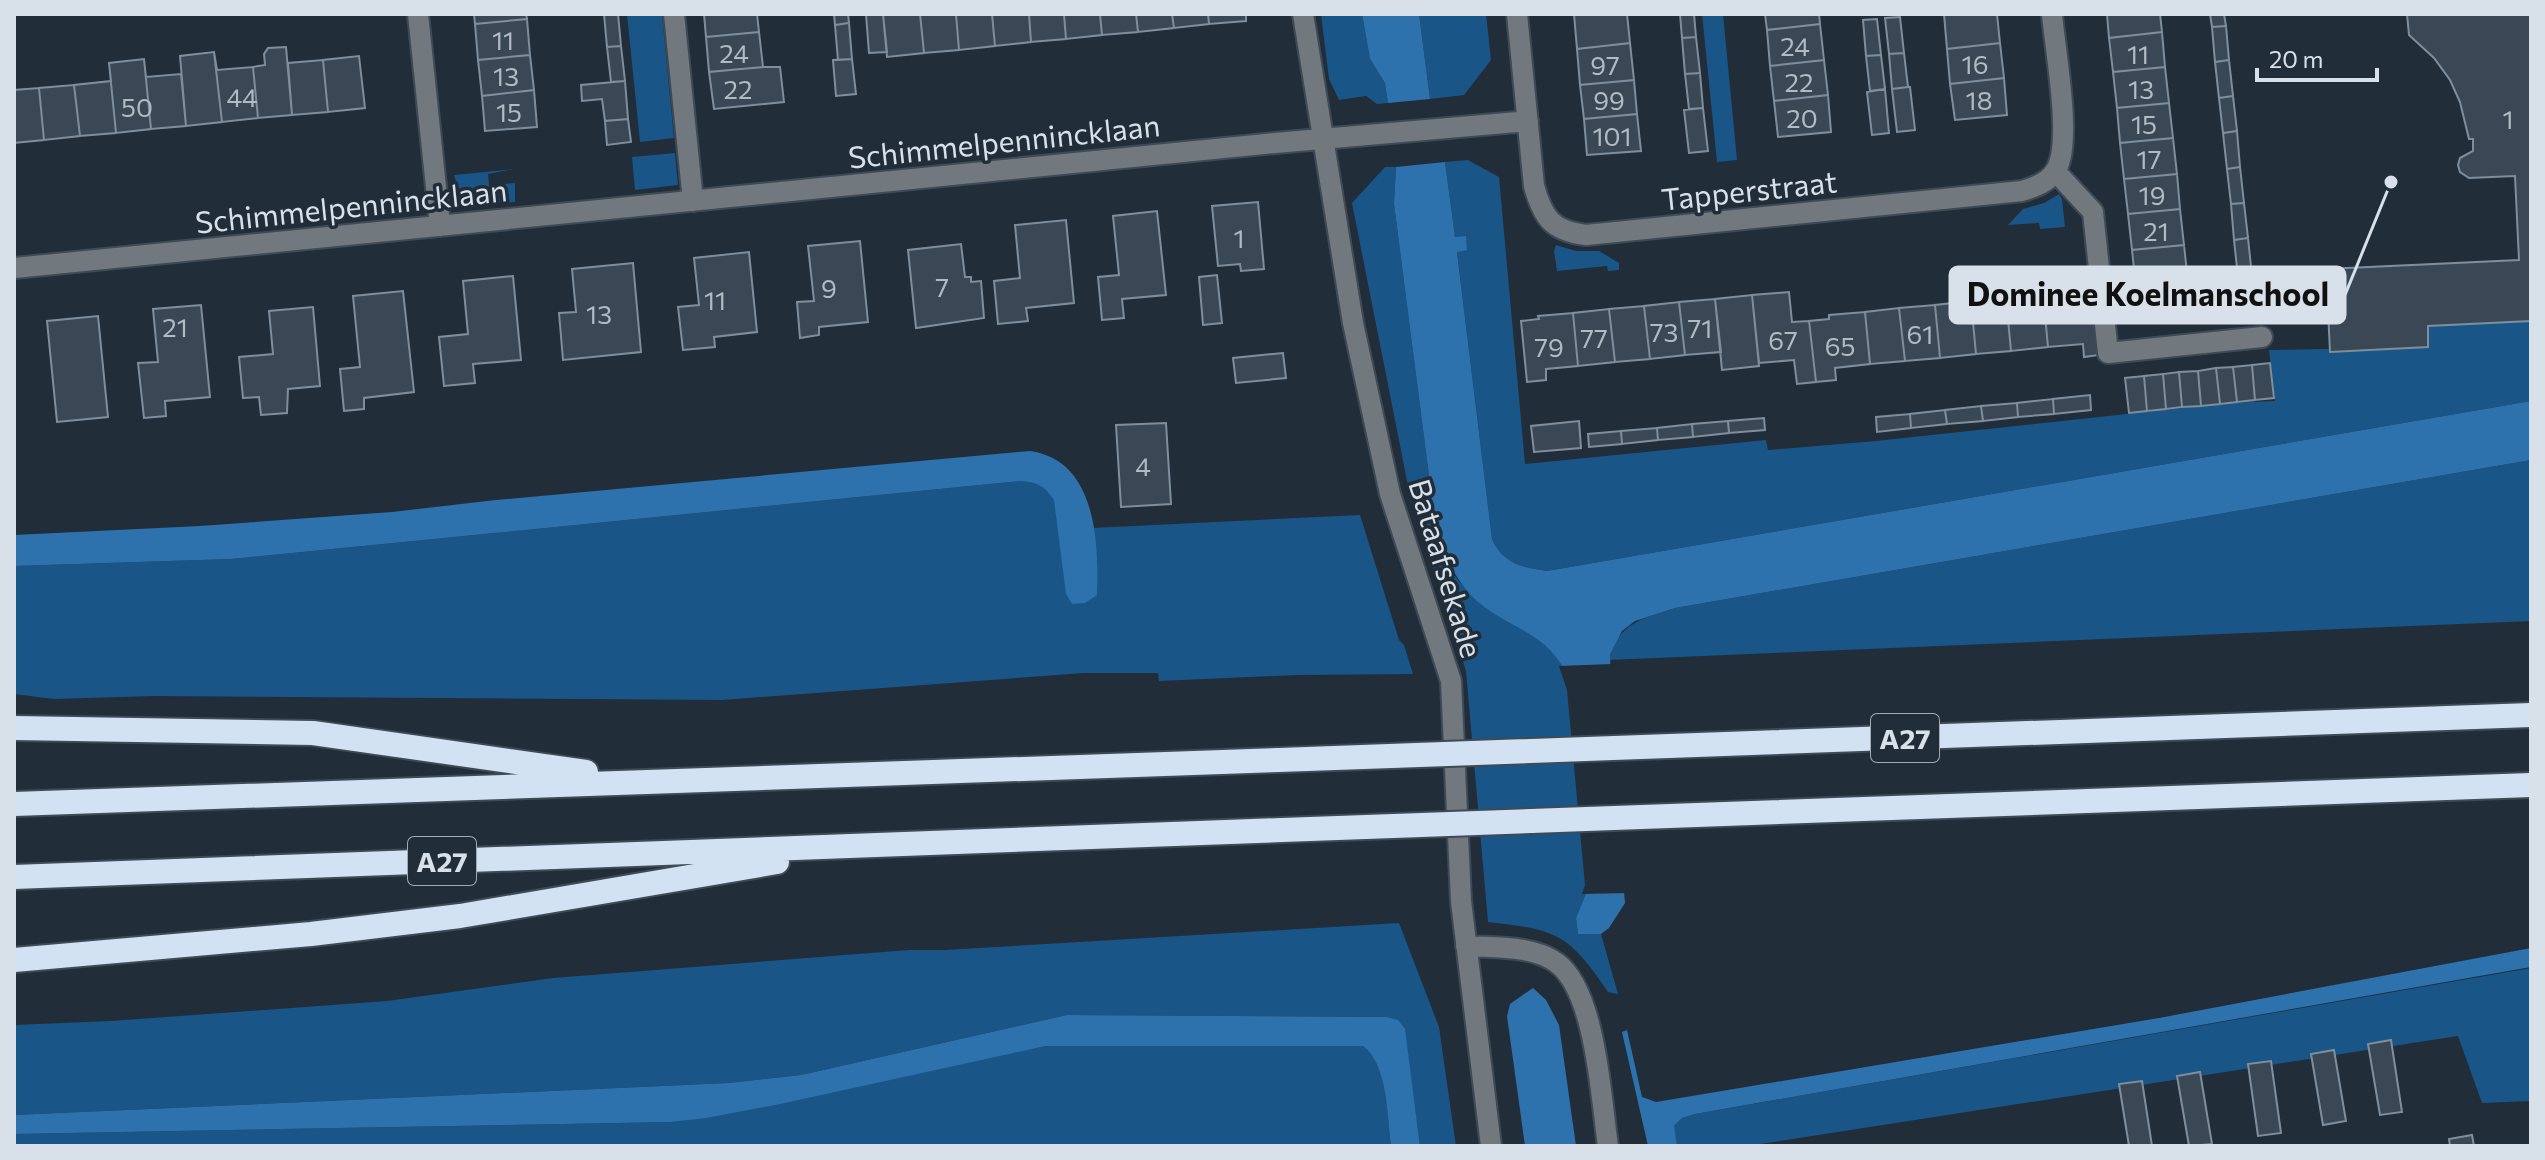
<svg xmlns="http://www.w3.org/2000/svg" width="2545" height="1160" font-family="Commissioner,sans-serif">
	<rect width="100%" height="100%" fill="#212d39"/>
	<path fill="#195587" d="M627,14H662L674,138L640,142Z
		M1321,14H1362L1370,59L1385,83L1388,103L1377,104L1366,96L1339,100L1329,79Z
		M1419,14H1486L1491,60L1464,95L1430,99Z
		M1702,14H1723L1737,160L1717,162Z
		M675,153L678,185L635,190L632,157Z
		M1468,160L1499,177L1525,464L1766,440L1768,450L1876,441L2228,403L2275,401L2269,350L2428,347L2427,325L2531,320V401L1547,571C1523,568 1502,563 1492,539L1457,251L1467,249L1465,236L1455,238L1445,162Z
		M1385,167H1396L1394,204L1436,530C1444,549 1449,572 1464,587C1488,611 1521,624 1547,645C1557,653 1562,664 1568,676L1589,886L1576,918L1578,934H1601L1618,994L1608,992C1568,933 1557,930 1488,922L1466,671L1409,491L1352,203Z
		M514,169L488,174L489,185L515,183V202C488,204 462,206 454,175Z
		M2059,194L2062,199L2065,227L2040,229L2039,223L2008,225L2023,209L2044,203Z
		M1556,245L1576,251H1599L1619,263V270L1608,271L1607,266L1557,271L1554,251Z
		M2531,460V621L1608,660C1619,622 1642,619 1675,608Z
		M1021,481H1035L1048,490L1055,500L1058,516L1097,595L1092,528L1360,515L1399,640L1404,645L1413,674L1297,675L1159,681L1158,673H1084L722,700L154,696L54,699L14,694V566L231,559Z
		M1399,923L1439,1027L1456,1146H1420L1407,1048L1386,1017L1067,1015L801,1075L729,1083L14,1115V1025L111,1021L387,1001L553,978L909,950H945Z
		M2531,968V1101L2482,1103L2458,1036L1747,1146H1677L1673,1127L1682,1118L1695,1114Z
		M1046,1046H1364C1388,1064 1387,1117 1391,1146H14V1134L670,1122Z"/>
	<path fill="#2e72ad" d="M1362,14H1419L1430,99L1388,103L1385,83L1370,59Z
		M1445,162L1455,237L1466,236L1467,250L1457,252L1492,539C1502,563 1523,568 1547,571L2531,401V460L1675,608L1635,621L1622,631L1610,654L1614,776L1625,903L1609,928L1601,934H1578L1576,918L1589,886L1568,676C1545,630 1512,631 1477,601C1455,581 1446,557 1436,530L1394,204L1396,167Z
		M1030,451C1096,460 1099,542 1097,595L1085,603L1072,604L1066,594L1054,500C1045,486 1037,482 1021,481L231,559L14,566V535L200,526L392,512L496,500Z
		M2531,948V967L1695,1114L1682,1118L1674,1126L1677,1146H1648L1622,1032L1627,1030L1642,1097L1656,1102L2159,1018Z
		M1533,988L1546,1000L1559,1025L1576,1146H1525L1507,1016L1510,1004Z
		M1067,1015L1386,1017L1398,1020L1405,1029L1420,1146H1391C1387,1117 1388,1064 1363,1046H1046L780,1104L706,1118L670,1122L14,1134V1115L729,1083L801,1075Z"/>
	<path fill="#212d39" d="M1612,664L1618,775L1628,893L1582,894L1585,885L1567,690L1559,666Z"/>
	<path fill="#3a4855" stroke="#7f8e9d" stroke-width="2" d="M474,14H526L527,19L475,24Z
		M604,14H618L621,46L607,47Z
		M704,14H757L759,32L706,37Z
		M834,14H848L849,23L835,25Z
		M866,14H883L887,52L869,53Z
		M883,14H920L924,53L887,57Z
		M920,14H956L959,50L924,53Z
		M956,14H992L995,46L959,50Z
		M992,14H1029L1031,42L995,46Z
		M1029,14H1064L1066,39L1031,42Z
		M1064,14H1100L1102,35L1066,39Z
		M1100,14H1136L1138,32L1102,35Z
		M1136,14H1172L1174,28L1138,32Z
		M1172,14H1208L1209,24L1174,28Z
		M1208,14H1246V21L1209,24Z
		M1574,14H1627L1630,43L1577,49Z
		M1680,14H1694L1696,37L1682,38Z
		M1765,14H1819L1820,24L1767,30Z
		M1944,14H1997L2000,43L1947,49Z
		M2107,14H2160L2162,32L2109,38Z
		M2210,14H2224L2226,26L2212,27Z
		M2407,14H2531V321L2428,326V347L2330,352L2326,269L2519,260L2515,176L2469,178L2460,172L2458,165L2460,158L2473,151V139H2469L2460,102L2450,80L2434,58L2409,35Z
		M1900,17L1904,53L1889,54L1885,18Z
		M527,19L530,55L478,60L475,24Z
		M1877,19L1881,55L1866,56L1863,20Z
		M849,23L852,59L838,60L835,25Z
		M1820,24L1824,60L1770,66L1767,30Z
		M2226,26L2229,60L2215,62L2212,27Z
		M759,32L763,67L709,72L706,37Z
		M2162,32L2165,67L2113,72L2109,38Z
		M1696,37L1700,73L1685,74L1682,38Z
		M1630,43L1634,80L1580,85L1577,49Z
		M2000,43L2004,78L1950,84L1947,49Z
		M621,46L625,81L611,82L607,47Z
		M286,47L292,115L258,118L253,67L265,65L264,54L268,48Z
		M214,52L222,122L186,126L180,56Z
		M214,52L217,70L253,67L258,118L222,122Z
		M1904,53L1908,87L1892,89L1889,54Z
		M530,55L534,90L482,96L478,60Z
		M1881,55L1885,89L1870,91L1866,56Z
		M359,56L365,108L328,112L323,60Z
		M144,59L151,129L116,133L109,63Z
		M144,59L146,77L181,74L186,126L151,129Z
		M852,59L856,94L836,96L833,60Z
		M323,60L328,112L292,115L288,63Z
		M1824,60L1828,95L1774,101L1770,66Z
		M2229,60L2233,96L2219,98L2215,62Z
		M109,63L116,133L80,136L74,85L111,81Z
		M763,67H780L784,102L714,109L709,72Z
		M2165,67L2169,103L2117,108L2113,72Z
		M1700,73L1703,108L1689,109L1685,74Z
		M2004,78L2007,115L1955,120L1950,84Z
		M1634,80L1637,114L1584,119L1580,85Z
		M625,81L628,119L605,121L602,99L582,101L581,85Z
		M74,85L80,136L44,140L39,88Z
		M1908,87H1910L1915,130L1897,132L1892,89Z
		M39,88L44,140L14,143V90Z
		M1885,89L1889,133L1872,135L1867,92Z
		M534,90L537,127L485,131L482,96Z
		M1828,95L1831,132L1778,137L1774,101Z
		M2233,96L2237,131L2223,133L2219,98Z
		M2169,103L2173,138L2120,143L2117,108Z
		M1703,108L1708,151L1689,153L1684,110Z
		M1637,114L1641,151L1587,155L1584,119Z
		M628,119L631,142L607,145L605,121Z
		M2237,131L2240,167L2227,169L2223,133Z
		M2173,138L2177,174L2124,179L2120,143Z
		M2240,167L2244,203L2231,204L2227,169Z
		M2177,174L2180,209L2128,214L2124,179Z
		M1258,202L1264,269L1241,271L1240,264L1218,266L1212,206Z
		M2244,203L2248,238L2234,240L2231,204Z
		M2180,209L2184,245L2132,250L2128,214Z
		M1157,211L1166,295L1122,299L1124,318L1102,320L1098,277L1119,275L1113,216Z
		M1066,220L1074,303L1026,308L1028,321L998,324L994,281L1020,278L1015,225Z
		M2248,238L2252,276L2238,277L2234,240Z
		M860,241L868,322L819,327V335L800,338L797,302L814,301L808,246Z
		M961,244L965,277H971V282L981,281L984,318L916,328L908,250Z
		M2184,245L2188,282L2136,288L2132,250Z
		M749,252L757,332L714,337L715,347L683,350L678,307L699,305L694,258Z
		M633,263L641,352L563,360L559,313L576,312L572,269Z
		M1217,275L1222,323L1203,325L1199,277Z
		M513,276L521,360L473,364L475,383L444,386L439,337L468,334L463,281Z
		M403,291L414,392L364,398V409L344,411L340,369L360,367L353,296Z
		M2081,291L2082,307L2095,306L2099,355L2084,357L2083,344L2048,347L2043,294Z
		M1789,292L1792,322L1809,321L1816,382L1797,384L1794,360L1759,363L1752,295Z
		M2043,294L2048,347L2011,351L2006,298Z
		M1752,295L1759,366L1722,370L1715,299Z
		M2006,298L2011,351L1976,354L1971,301Z
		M1715,299L1721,352L1685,355L1679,302Z
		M1971,301L1976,354L1940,358L1935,305Z
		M1679,302L1685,355L1650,359L1644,306Z
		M201,305L210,397L165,401L166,416L144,418L138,363L158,362L153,309Z
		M1935,305L1940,358L1905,361L1899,308Z
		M1644,306L1650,359L1615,362L1609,309Z
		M313,307L320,386L288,389L287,413L261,415L259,397L243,398L239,357L273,354L269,311Z
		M1899,308L1905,361L1870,364L1865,312Z
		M1609,309L1615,362L1578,366L1573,313Z
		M1865,312L1870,364L1835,368L1836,380L1816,382L1809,321L1829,319V315Z
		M1573,313L1578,366L1546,369V380L1527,382L1521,321L1539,319L1538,316Z
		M98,316L108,417L57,422L47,321Z
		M1283,353L1286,378L1236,383L1233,358Z
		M2270,363L2274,398L2255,400L2252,365Z
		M2252,365L2255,400L2237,402L2233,367Z
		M2233,367L2237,402L2220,404L2216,368Z
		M2216,368L2220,404L2201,406L2198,371Z
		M2198,371L2201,406L2182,407L2179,372Z
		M2179,372L2182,407L2166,409L2163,374Z
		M2163,374L2166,409L2147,411L2144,376Z
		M2144,376L2147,411L2129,413L2125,378Z
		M2090,395L2091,410L2054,414L2053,399Z
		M2053,399L2054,414L2018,417L2017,403Z
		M2017,403L2018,417L1983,421L1981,406Z
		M1981,406L1983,421L1947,424L1945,410Z
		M1945,410L1947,424L1911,428L1910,414Z
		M1910,414L1911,428L1877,432L1876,417Z
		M1764,418L1765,430L1729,433L1728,421Z
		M1579,421L1581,448L1534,452L1531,426Z
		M1728,421L1729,433L1693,437L1692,424Z
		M1166,423L1171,504L1121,507L1116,425Z
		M1692,424L1693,437L1658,440L1657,428Z
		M1657,428L1658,440L1622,444L1621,431Z
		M1621,431L1622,444L1589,447L1588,434Z
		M2391,1040L2402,1112L2380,1115L2368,1044Z
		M2334,1050L2346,1121L2323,1125L2311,1054Z
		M2271,1061L2281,1133L2258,1136L2248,1064Z
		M2200,1072L2212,1144L2189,1146L2177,1076Z
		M2142,1081L2152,1146H2129L2119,1084Z
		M2472,1135L2474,1146H2450L2449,1139Z"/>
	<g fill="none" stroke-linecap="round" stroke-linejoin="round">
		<defs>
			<path id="minor" d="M418,14L440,226
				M674,14L693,201
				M1303,14L1353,323L1390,494L1451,681L1461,901L1491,1146
				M1517,14L1534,186C1543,218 1552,231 1586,235L2022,191C2035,187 2050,182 2057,168C2072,139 2055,50 2052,14
				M2056,172L2093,212L2108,353L2262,337
				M14,268L1275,143L1528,121
				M1466,946C1494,948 1533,945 1557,963C1596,992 1601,1099 1608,1146"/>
			<path id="highway" d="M14,728L313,733L586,772
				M14,804L1279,760
				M1531,821L2531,785
				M14,877L1282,830
				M14,960L311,934L460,916L777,862"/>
		</defs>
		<use href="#minor" stroke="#3e4a55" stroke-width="24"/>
		<use href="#highway" stroke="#3e4a55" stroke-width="28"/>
		<use href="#minor" stroke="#71787e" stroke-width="20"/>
		<use href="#highway" stroke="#d2e2f2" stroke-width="24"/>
		<defs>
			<path id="highway-bridge" d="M1279,760L2531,715
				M1282,830L1531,821"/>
		</defs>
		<use href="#highway-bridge" stroke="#3e4a55" stroke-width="28" stroke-linecap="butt"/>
		<use href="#highway-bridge" stroke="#d2e2f2" stroke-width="24"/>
	</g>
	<g text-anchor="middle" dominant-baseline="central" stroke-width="7" stroke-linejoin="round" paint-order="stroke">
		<g font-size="26" fill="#b0bbc4">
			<text x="503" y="39">11</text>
			<text x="1795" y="45">24</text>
			<text x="734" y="52">24</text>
			<text x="2138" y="53">11</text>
			<text x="1975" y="63">16</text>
			<text x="1605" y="64">97</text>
			<text x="506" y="75">13</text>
			<text x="1799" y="81">22</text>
			<text x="738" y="88">22</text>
			<text x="2141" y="88">13</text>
			<text x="242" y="96">44</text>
			<text x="1609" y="99">99</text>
			<text x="1979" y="99">18</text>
			<text x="137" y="106">50</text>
			<text x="509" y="111">15</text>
			<text x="1802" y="117">20</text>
			<text x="2508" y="118">1</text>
			<text x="2144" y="123">15</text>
			<text x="1612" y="135">101</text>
			<text x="2149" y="158">17</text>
			<text x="2152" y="194">19</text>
			<text x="2156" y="230">21</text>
			<text x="1239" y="237">1</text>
			<text x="942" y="286">7</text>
			<text x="829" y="287">9</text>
			<text x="715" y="299">11</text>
			<text x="599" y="313">13</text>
			<text x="175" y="326">21</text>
			<text x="1700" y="327">71</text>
			<text x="1664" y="331">73</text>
			<text x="1920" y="333">61</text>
			<text x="1594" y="337">77</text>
			<text x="1783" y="339">67</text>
			<text x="1840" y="345">65</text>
			<text x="1549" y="346">79</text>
			<text x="1143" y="465">4</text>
		</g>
		<g fill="#212d39" stroke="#a1abb4" stroke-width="2">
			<rect x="1871" y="714" width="68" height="48" rx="6"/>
			<rect x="408" y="837" width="68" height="48" rx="6"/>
		</g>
		<g font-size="28" font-weight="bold" fill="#d8e1e9">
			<text x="1905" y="738">A27</text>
			<text x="442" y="861">A27</text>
		</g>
		<g font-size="30" fill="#d8e1e9" stroke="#212d39">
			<text transform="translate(1004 140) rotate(-6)">Schimmelpennincklaan</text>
			<text transform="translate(1749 189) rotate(-6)">Tapperstraat</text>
			<text transform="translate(351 205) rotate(-6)">Schimmelpennincklaan</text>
			<text transform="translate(1447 568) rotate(73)">Bataafsekade</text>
		</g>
	</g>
	<path fill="none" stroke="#d8e1e9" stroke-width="3" d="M2391 182L2345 295"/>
	<circle fill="#d8e1e9" stroke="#212d39" stroke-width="3" cx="2391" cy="182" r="8"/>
	<rect fill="#d8e1e9" stroke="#d8e1e9" stroke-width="3" x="1950" y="267" width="395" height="56" rx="8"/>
	<g font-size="32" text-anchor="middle" font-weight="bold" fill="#111">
		<text x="2148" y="306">Dominee Koelmanschool</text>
	</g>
	<rect width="2545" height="1160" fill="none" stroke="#d8e1e9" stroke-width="32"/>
	<path d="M2257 68v12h120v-12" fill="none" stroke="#d8e1e9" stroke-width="4"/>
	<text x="2269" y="68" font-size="24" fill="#d8e1e9" stroke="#212d39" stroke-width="6" paint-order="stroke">20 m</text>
</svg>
